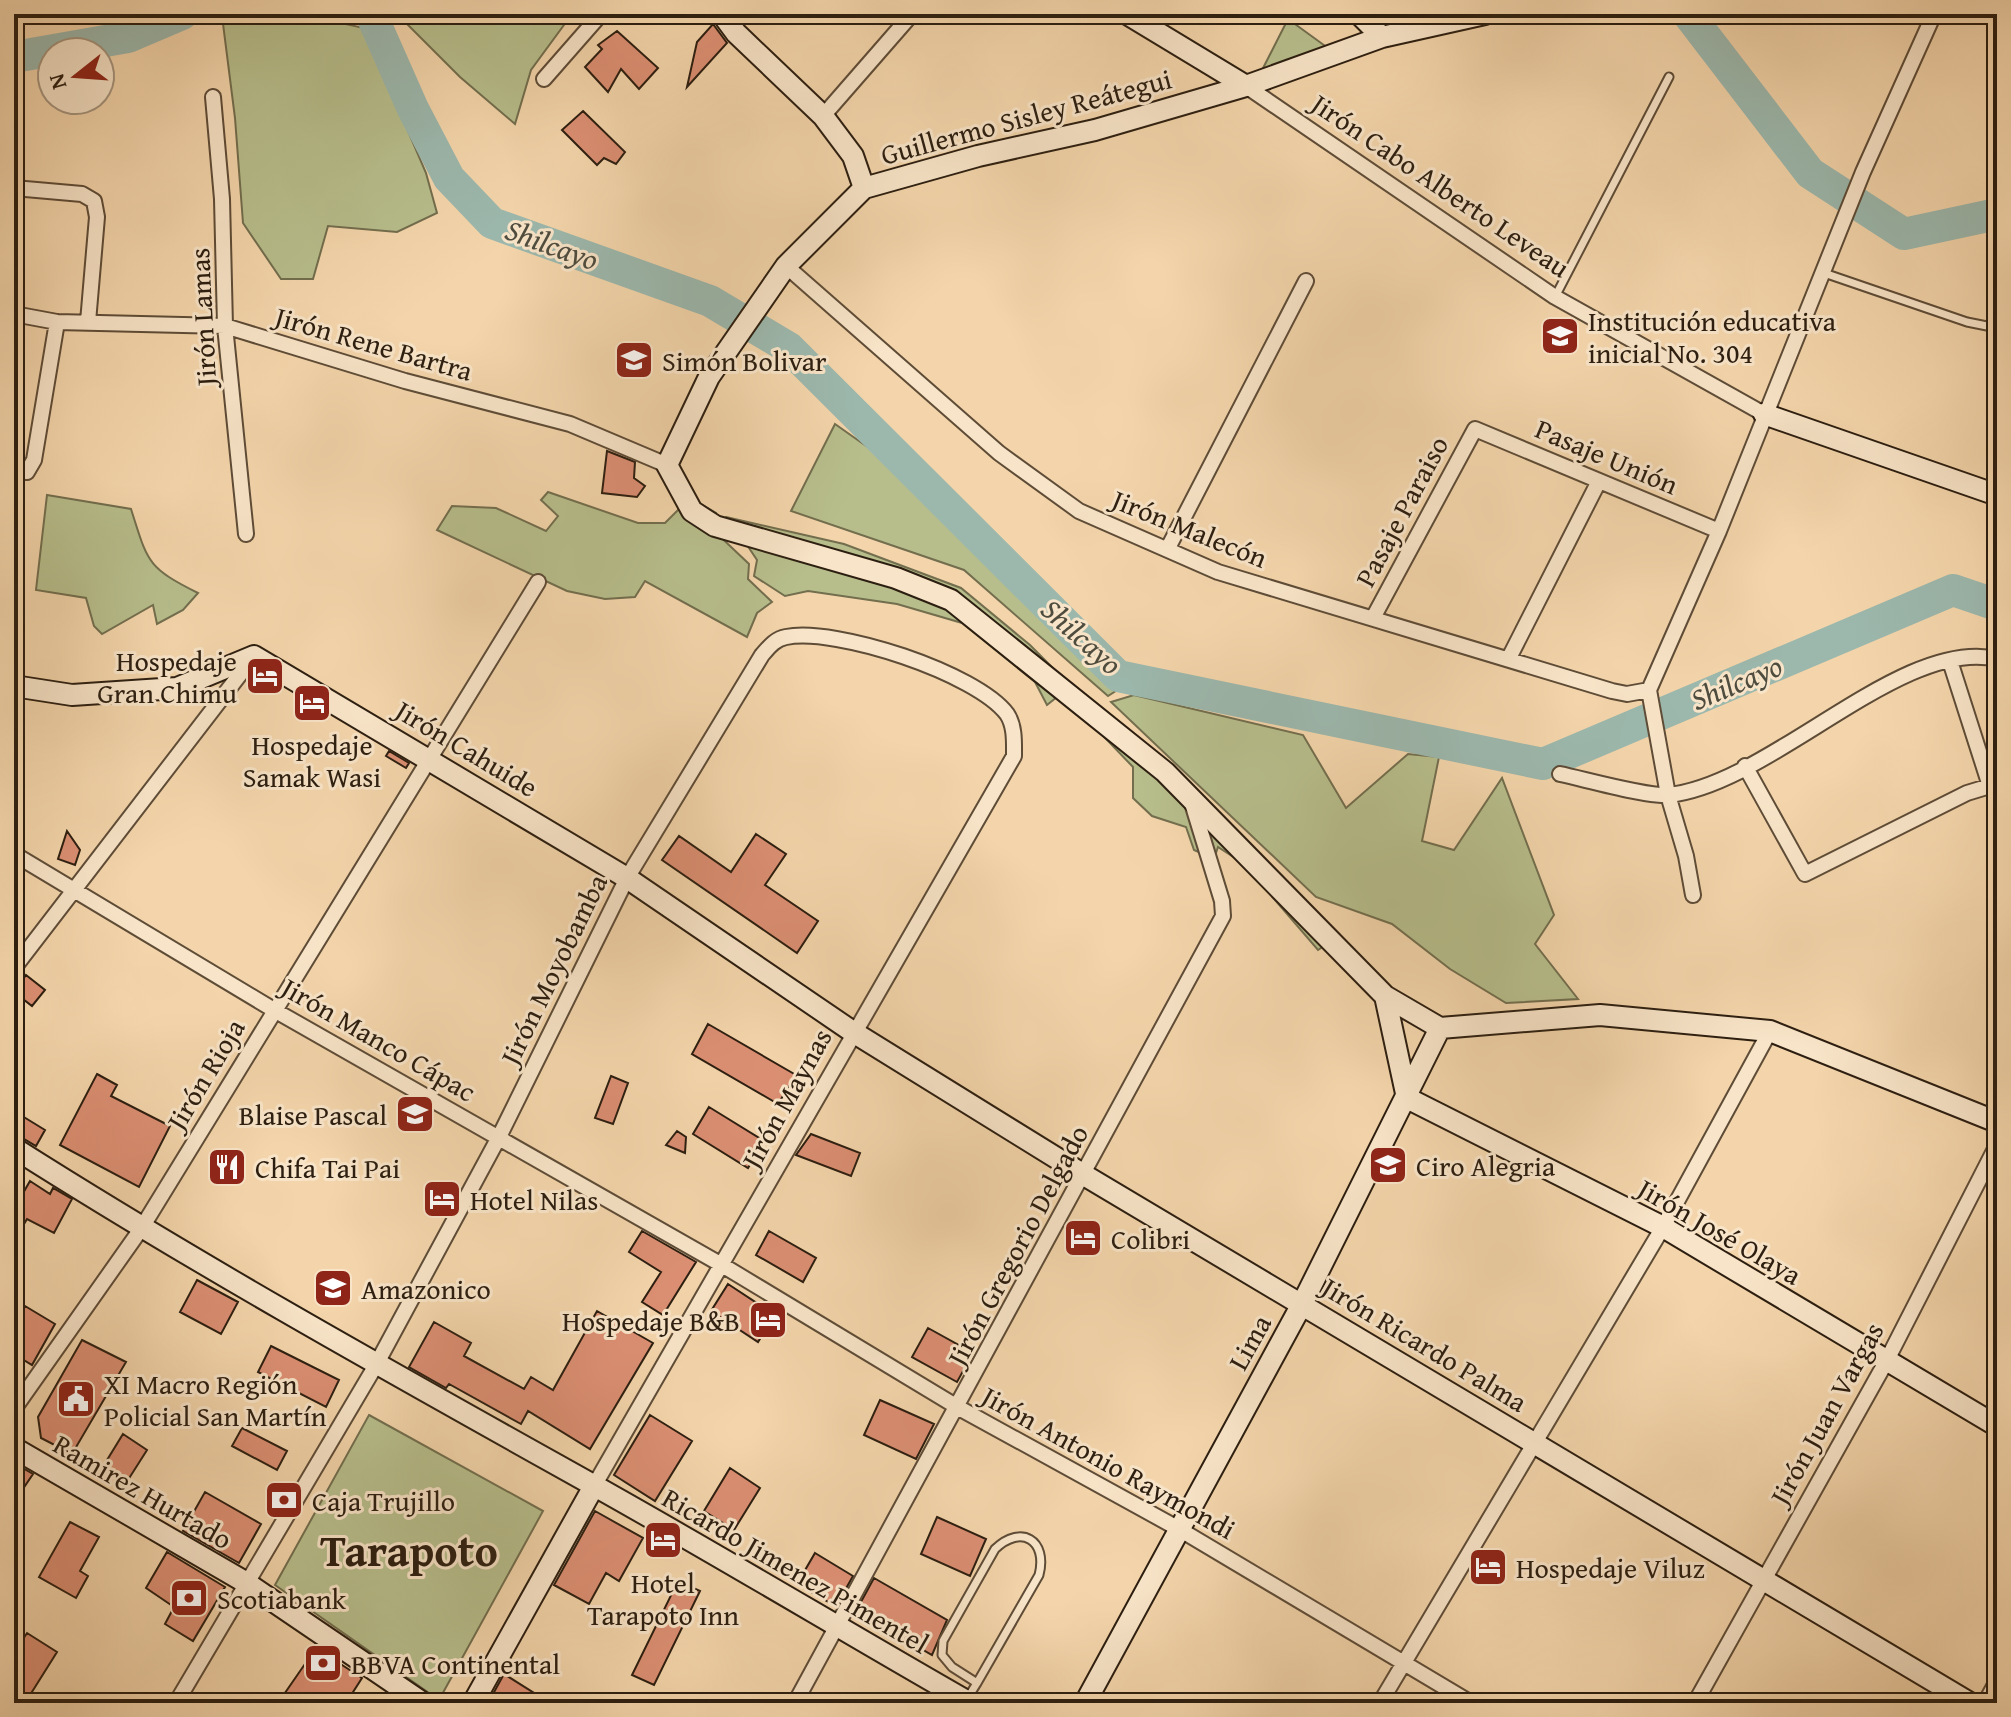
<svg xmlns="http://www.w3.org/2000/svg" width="2011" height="1717" font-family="'Gentium Book Plus',serif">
	<rect width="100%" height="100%" fill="#f4d5ab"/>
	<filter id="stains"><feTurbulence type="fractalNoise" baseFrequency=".0025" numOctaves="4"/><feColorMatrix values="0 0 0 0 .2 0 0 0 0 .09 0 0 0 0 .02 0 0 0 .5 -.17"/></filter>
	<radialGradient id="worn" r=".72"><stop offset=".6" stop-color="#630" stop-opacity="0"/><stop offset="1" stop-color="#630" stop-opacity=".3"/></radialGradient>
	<path fill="#b7be8c" stroke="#726e4e" stroke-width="2" d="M244,14H300L364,28L426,173L437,213L397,232L328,226L313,279H281L243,223L235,118L222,16Z
		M397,14H572L531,70L515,124L460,77Z
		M1288,19L1339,56L1257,80Z
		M835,424L886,460L1041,616L1122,687L1108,696L964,570L791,511Z
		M548,492L638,523H665L682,506L699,503L716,513L711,528L749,564L748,579L772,602L757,613L747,637L645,581L635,597L605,599L567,591L437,530L452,506L496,508L546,531L558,516L541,500Z
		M47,495L131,509C148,562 146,567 198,593L183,610L157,624L153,605L102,634L94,626L86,598L36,590Z
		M726,517L844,544L961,588L1030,645L1327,944L1318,950L1244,864L1218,847L1214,859L1194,850L1186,827L1152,816L1133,798V767L1062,693L1047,705L1035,682L962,623L897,604L808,591L785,596L754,576L757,560L741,536L719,524Z
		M1134,695L1303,735L1346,808L1408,754L1439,757L1422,841L1454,850L1502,778L1554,915L1535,944L1578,999L1506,1003L1450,969L1392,924L1316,897L1111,702Z
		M369,1415L543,1511L439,1700L275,1585Z"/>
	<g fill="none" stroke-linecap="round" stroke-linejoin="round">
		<path stroke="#9cb8ad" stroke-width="32" d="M371,14L413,109L449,178L492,223L710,301L789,348L1118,676L1543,764L1953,590L1997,605
			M1688,14L1810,173L1904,234L1997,214
			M14,57L128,37L182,14"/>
	</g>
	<path fill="#dc8f73" stroke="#2c1e10" stroke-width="2" d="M713,24L727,43L687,87L697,42Z
		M617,31L658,68L639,89L621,69L608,92L585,67L602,49L598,45Z
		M583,111L625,152L616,164L604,158L597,165L562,130Z
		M607,451L635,462L634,478L645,486L637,497L602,493Z
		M389,751L409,763L406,768L386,756Z
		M67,831L80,850L75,865L58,859Z
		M756,834L786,854L765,885L818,921L797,953L662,860L679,836L731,872Z
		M26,975L45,990L32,1006L14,992Z
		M708,1024L796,1075L778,1104L692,1054Z
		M97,1074L117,1085L111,1096L170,1126L139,1187L60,1145Z
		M611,1076L628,1083L613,1124L595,1118Z
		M709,1107L764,1141L748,1168L693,1134Z
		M14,1111L45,1130L36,1146L14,1133Z
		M677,1131L686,1137L685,1153L666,1145Z
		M811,1134L860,1153L851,1176L796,1155Z
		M30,1181L50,1194L53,1188L72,1199L54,1233L27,1219L14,1241V1209Z
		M642,1231L696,1262L663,1315L642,1302L661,1272L629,1252Z
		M769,1231L816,1258L803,1282L756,1255Z
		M197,1280L238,1302L221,1334L180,1312Z
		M728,1284L775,1315L758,1342L711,1311Z
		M25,1306L55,1324L32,1365L14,1354V1324Z
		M597,1311L653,1343L590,1449L528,1411L521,1424L449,1384L446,1388L409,1367L434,1322L471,1343L464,1356L524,1389L531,1377L553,1390Z
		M928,1328L973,1353L957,1382L912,1357Z
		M82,1340L126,1362L72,1454L41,1438L38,1417Z
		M271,1346L339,1380L326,1407L258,1372Z
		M880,1400L934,1424L916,1459L864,1435Z
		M650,1415L692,1441L655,1501L614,1475Z
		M242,1428L287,1451L277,1470L232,1446Z
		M123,1434L147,1450L128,1480L104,1465Z
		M14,1463L33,1474L14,1502Z
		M730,1468L760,1488L734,1530L704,1511Z
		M205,1492L261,1524L239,1563L183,1531Z
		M595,1511L643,1538L619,1581L606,1573L589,1604L554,1585Z
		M937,1517L986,1539L970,1576L921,1554Z
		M70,1522L99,1537L80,1571L88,1576L76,1598L39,1577Z
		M167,1552L225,1587L193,1641L165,1624L174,1607L146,1588Z
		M815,1553L853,1576L839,1601L833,1598L830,1603L797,1584Z
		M874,1578L947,1620L932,1655L856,1611Z
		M678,1581L700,1591L654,1685L632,1675Z
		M27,1633L57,1652L25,1703H14V1653Z
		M316,1648L362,1678L346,1703H278Z
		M504,1674L550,1703H488Z"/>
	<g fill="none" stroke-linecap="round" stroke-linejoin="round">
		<defs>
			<path id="lane" d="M1824,273L1967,322L1997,328
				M1555,297L1669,77
				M967,1699L977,1683L1039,1575C1048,1540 1021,1524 995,1549L943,1641L942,1655L952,1667L977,1683"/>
			<path id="street" d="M544,79L601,14
				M1246,86L1555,297L1764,414
				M213,97L222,199L225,326L246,534
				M823,116L912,14
				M14,188L82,194L94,201L97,217L88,322
				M786,266L999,453L1079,511L1218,572L1612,691L1627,694L1649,690
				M14,314L57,322L225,326L405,381L570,424L667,465
				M14,471L27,472L34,460L57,322
				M1168,548L1306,281
				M1373,618L1475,429L1719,531
				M1509,658L1599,481
				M1745,766L1805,874L1967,793L1990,786L1950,661
				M1560,774C1584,779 1648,797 1668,795C1770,785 1902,636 1997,659
				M14,854L274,1010L722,1265L959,1408L1179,1529L1471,1703
				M1693,895L1686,856L1668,795L1649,690L1719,531L1863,172L1934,14
				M14,968L254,656
				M14,1409L141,1229L538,582
				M176,1703L376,1365L499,1137L627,878L762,655C769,647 775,639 786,637C836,627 976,673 1007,714C1015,726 1014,742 1014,756L594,1486
				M795,1703L1223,916L1222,901L1192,803
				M1380,1703L1663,1227L1770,1031
				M1695,1703L1887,1360L1997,1145
				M1985,1703L1997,1681"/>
			<path id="secondary" d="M722,14L736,33L823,116L853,156L864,188
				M1127,14L1246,86
				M1359,14L1382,37
				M1485,14L1382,37L1246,86L1095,130L978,156L864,188L786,266L709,377L667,465L692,511L715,526L896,578L951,600L1165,772L1385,996L1440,1028L1600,1015L1770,1031L1997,1122
				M1764,414L1997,495
				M14,686L72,695L177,688L254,656L627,878L853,1032L1084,1175L1970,1703
				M1385,996L1407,1098
				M1407,1098L1663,1227L1997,1426
				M14,1148C203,1268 398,1376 593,1485C720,1556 844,1631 970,1703
				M14,1448L245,1582L423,1703
				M473,1703L594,1486
				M1085,1703L1302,1304L1440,1028"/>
		</defs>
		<use href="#lane" stroke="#5e4c37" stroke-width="11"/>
		<use href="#street" stroke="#5e4c37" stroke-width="18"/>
		<use href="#secondary" stroke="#2c1e10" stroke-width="24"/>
		<use href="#lane" stroke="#f8e4c8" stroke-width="7"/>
		<use href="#street" stroke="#f8e4c8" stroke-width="14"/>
		<use href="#secondary" stroke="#f8e4c8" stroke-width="20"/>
	</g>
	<defs>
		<symbol id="school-square" viewBox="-11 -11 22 22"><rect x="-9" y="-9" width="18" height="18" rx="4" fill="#8f2418" stroke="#f8e4c8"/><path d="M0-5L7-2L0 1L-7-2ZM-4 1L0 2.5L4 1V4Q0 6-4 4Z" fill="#fff"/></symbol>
		<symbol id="university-square" viewBox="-11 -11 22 22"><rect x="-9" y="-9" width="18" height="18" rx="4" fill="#8f2418" stroke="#f8e4c8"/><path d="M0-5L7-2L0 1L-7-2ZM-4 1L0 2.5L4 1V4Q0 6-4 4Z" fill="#fff"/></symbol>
		<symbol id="hotel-square" viewBox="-11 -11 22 22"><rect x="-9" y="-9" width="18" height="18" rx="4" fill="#8f2418" stroke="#f8e4c8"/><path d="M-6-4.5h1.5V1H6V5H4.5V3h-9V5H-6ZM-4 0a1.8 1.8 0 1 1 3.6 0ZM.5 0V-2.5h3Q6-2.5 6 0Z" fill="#fff"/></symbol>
		<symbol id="restaurant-square" viewBox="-11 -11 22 22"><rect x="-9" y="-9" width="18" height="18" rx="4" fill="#8f2418" stroke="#f8e4c8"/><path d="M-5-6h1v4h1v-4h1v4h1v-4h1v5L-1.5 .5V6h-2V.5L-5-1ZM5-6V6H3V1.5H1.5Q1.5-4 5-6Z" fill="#fff"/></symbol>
		<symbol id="civic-square" viewBox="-11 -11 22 22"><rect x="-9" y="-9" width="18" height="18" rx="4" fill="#8f2418" stroke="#f8e4c8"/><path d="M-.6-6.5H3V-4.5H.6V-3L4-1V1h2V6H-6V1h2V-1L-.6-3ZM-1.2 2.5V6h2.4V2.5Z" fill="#fff"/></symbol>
		<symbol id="bank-square" viewBox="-11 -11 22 22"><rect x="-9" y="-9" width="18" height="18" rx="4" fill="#8f2418" stroke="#f8e4c8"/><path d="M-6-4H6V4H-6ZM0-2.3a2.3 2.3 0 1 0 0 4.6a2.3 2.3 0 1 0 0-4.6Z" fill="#fff"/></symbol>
	</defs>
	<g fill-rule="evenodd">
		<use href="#school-square" x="1538" y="314" width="44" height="44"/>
		<use href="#university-square" x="612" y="338" width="44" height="44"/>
		<use href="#hotel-square" x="243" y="654" width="44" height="44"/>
		<use href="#hotel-square" x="290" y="681" width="44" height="44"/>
		<use href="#school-square" x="393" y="1092" width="44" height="44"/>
		<use href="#school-square" x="1366" y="1143" width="44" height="44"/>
		<use href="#restaurant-square" x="205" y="1145" width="44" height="44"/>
		<use href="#hotel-square" x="420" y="1177" width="44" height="44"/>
		<use href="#hotel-square" x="1061" y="1216" width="44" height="44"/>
		<use href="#school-square" x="311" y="1266" width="44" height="44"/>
		<use href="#hotel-square" x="746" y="1298" width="44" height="44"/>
		<use href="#civic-square" x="54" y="1377" width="44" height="44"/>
		<use href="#bank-square" x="262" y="1478" width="44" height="44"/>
		<use href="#hotel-square" x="641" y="1518" width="44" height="44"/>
		<use href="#hotel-square" x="1466" y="1545" width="44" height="44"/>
		<use href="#bank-square" x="167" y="1576" width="44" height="44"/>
		<use href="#bank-square" x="301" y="1641" width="44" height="44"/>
	</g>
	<g text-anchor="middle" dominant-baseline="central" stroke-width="6" stroke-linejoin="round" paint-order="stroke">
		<g font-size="28" fill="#2c1e10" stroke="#f8e4c8">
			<text transform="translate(1026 116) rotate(-15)">Guillermo Sisley Reátegui</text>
			<text transform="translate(1441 185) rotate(34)">Jirón Cabo Alberto Leveau</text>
			<text transform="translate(202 317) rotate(-93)">Jirón Lamas</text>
			<text transform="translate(374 343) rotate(16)">Jirón Rene Bartra</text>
			<text transform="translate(1607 456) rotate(23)">Pasaje Unión</text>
			<text transform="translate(1401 511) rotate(-62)">Pasaje Paraiso</text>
			<text transform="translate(1190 528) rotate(22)">Jirón Malecón</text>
			<text transform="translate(467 748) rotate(31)">Jirón Cahuide</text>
			<text transform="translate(553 969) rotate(-64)">Jirón Moyobamba</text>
			<text transform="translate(379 1039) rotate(30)">Jirón Manco Cápac</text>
			<text transform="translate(205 1074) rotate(-59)">Jirón Rioja</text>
			<text transform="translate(786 1098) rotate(-61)">Jirón Maynas</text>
			<text transform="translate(1720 1231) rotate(30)">Jirón José Olaya</text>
			<text transform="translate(1017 1245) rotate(-62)">Jirón Gregorio Delgado</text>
			<text transform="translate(1249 1342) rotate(-61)">Lima</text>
			<text transform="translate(1425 1344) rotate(31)">Jirón Ricardo Palma</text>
			<text transform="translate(1826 1413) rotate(-61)">Jirón Juan Vargas</text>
			<text transform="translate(1109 1462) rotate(29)">Jirón Antonio Raymondi</text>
			<text transform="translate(143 1491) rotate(30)">Ramirez Hurtado</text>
			<text transform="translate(796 1570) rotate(30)">Ricardo Jimenez Pimentel</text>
		</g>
		<g font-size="28" fill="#2c1e10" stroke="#f8e4c8" text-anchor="start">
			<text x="1588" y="320">Institución educativa<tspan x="1588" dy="32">inicial No. 304</tspan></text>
			<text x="662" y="360">Simón Bolivar</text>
			<text x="237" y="660" text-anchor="end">Hospedaje<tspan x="237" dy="32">Gran Chimu</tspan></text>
			<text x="312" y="744" text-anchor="middle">Hospedaje<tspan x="312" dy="32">Samak Wasi</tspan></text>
			<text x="387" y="1114" text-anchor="end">Blaise Pascal</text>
			<text x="1416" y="1165">Ciro Alegria</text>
			<text x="255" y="1167">Chifa Tai Pai</text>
			<text x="470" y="1199">Hotel Nilas</text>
			<text x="1111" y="1238">Colibri</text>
			<text x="361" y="1288">Amazonico</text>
			<text x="740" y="1320" text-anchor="end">Hospedaje B&amp;B</text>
			<text x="104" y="1383">XI Macro Región<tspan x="104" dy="32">Policial San Martín</tspan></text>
			<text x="312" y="1500">Caja Trujillo</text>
			<text x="1516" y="1567">Hospedaje Viluz</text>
			<text x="663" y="1582" text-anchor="middle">Hotel<tspan x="663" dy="32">Tarapoto Inn</tspan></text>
			<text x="217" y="1598">Scotiabank</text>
			<text x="351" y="1663">BBVA Continental</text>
		</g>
		<g font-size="30" font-style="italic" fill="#4e4c3f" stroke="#f8e4c8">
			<text transform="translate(552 244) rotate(20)">Shilcayo</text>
			<text transform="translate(1082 636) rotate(42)">Shilcayo</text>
			<text transform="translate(1736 682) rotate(-23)">Shilcayo</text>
		</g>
		<g font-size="44" font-weight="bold" fill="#2c1e10" stroke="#f8e4c8">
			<text x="409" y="1550">Tarapoto</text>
		</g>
	</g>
	<rect width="2011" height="1717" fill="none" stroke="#f4d5ab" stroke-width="48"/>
	<rect x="16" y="16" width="1979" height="1685" fill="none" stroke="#2c1e10" stroke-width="4"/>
	<rect x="24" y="24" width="1963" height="1669" fill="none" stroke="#2c1e10" stroke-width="2"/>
	<g transform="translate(76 76) rotate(253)"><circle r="38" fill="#f8e4c8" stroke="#a6957e" stroke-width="2"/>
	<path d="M0-6L14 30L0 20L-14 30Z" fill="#8f2418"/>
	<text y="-12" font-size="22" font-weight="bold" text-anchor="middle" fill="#2c1e10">N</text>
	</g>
	<rect width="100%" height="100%" filter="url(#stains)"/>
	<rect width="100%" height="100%" fill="url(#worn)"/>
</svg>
